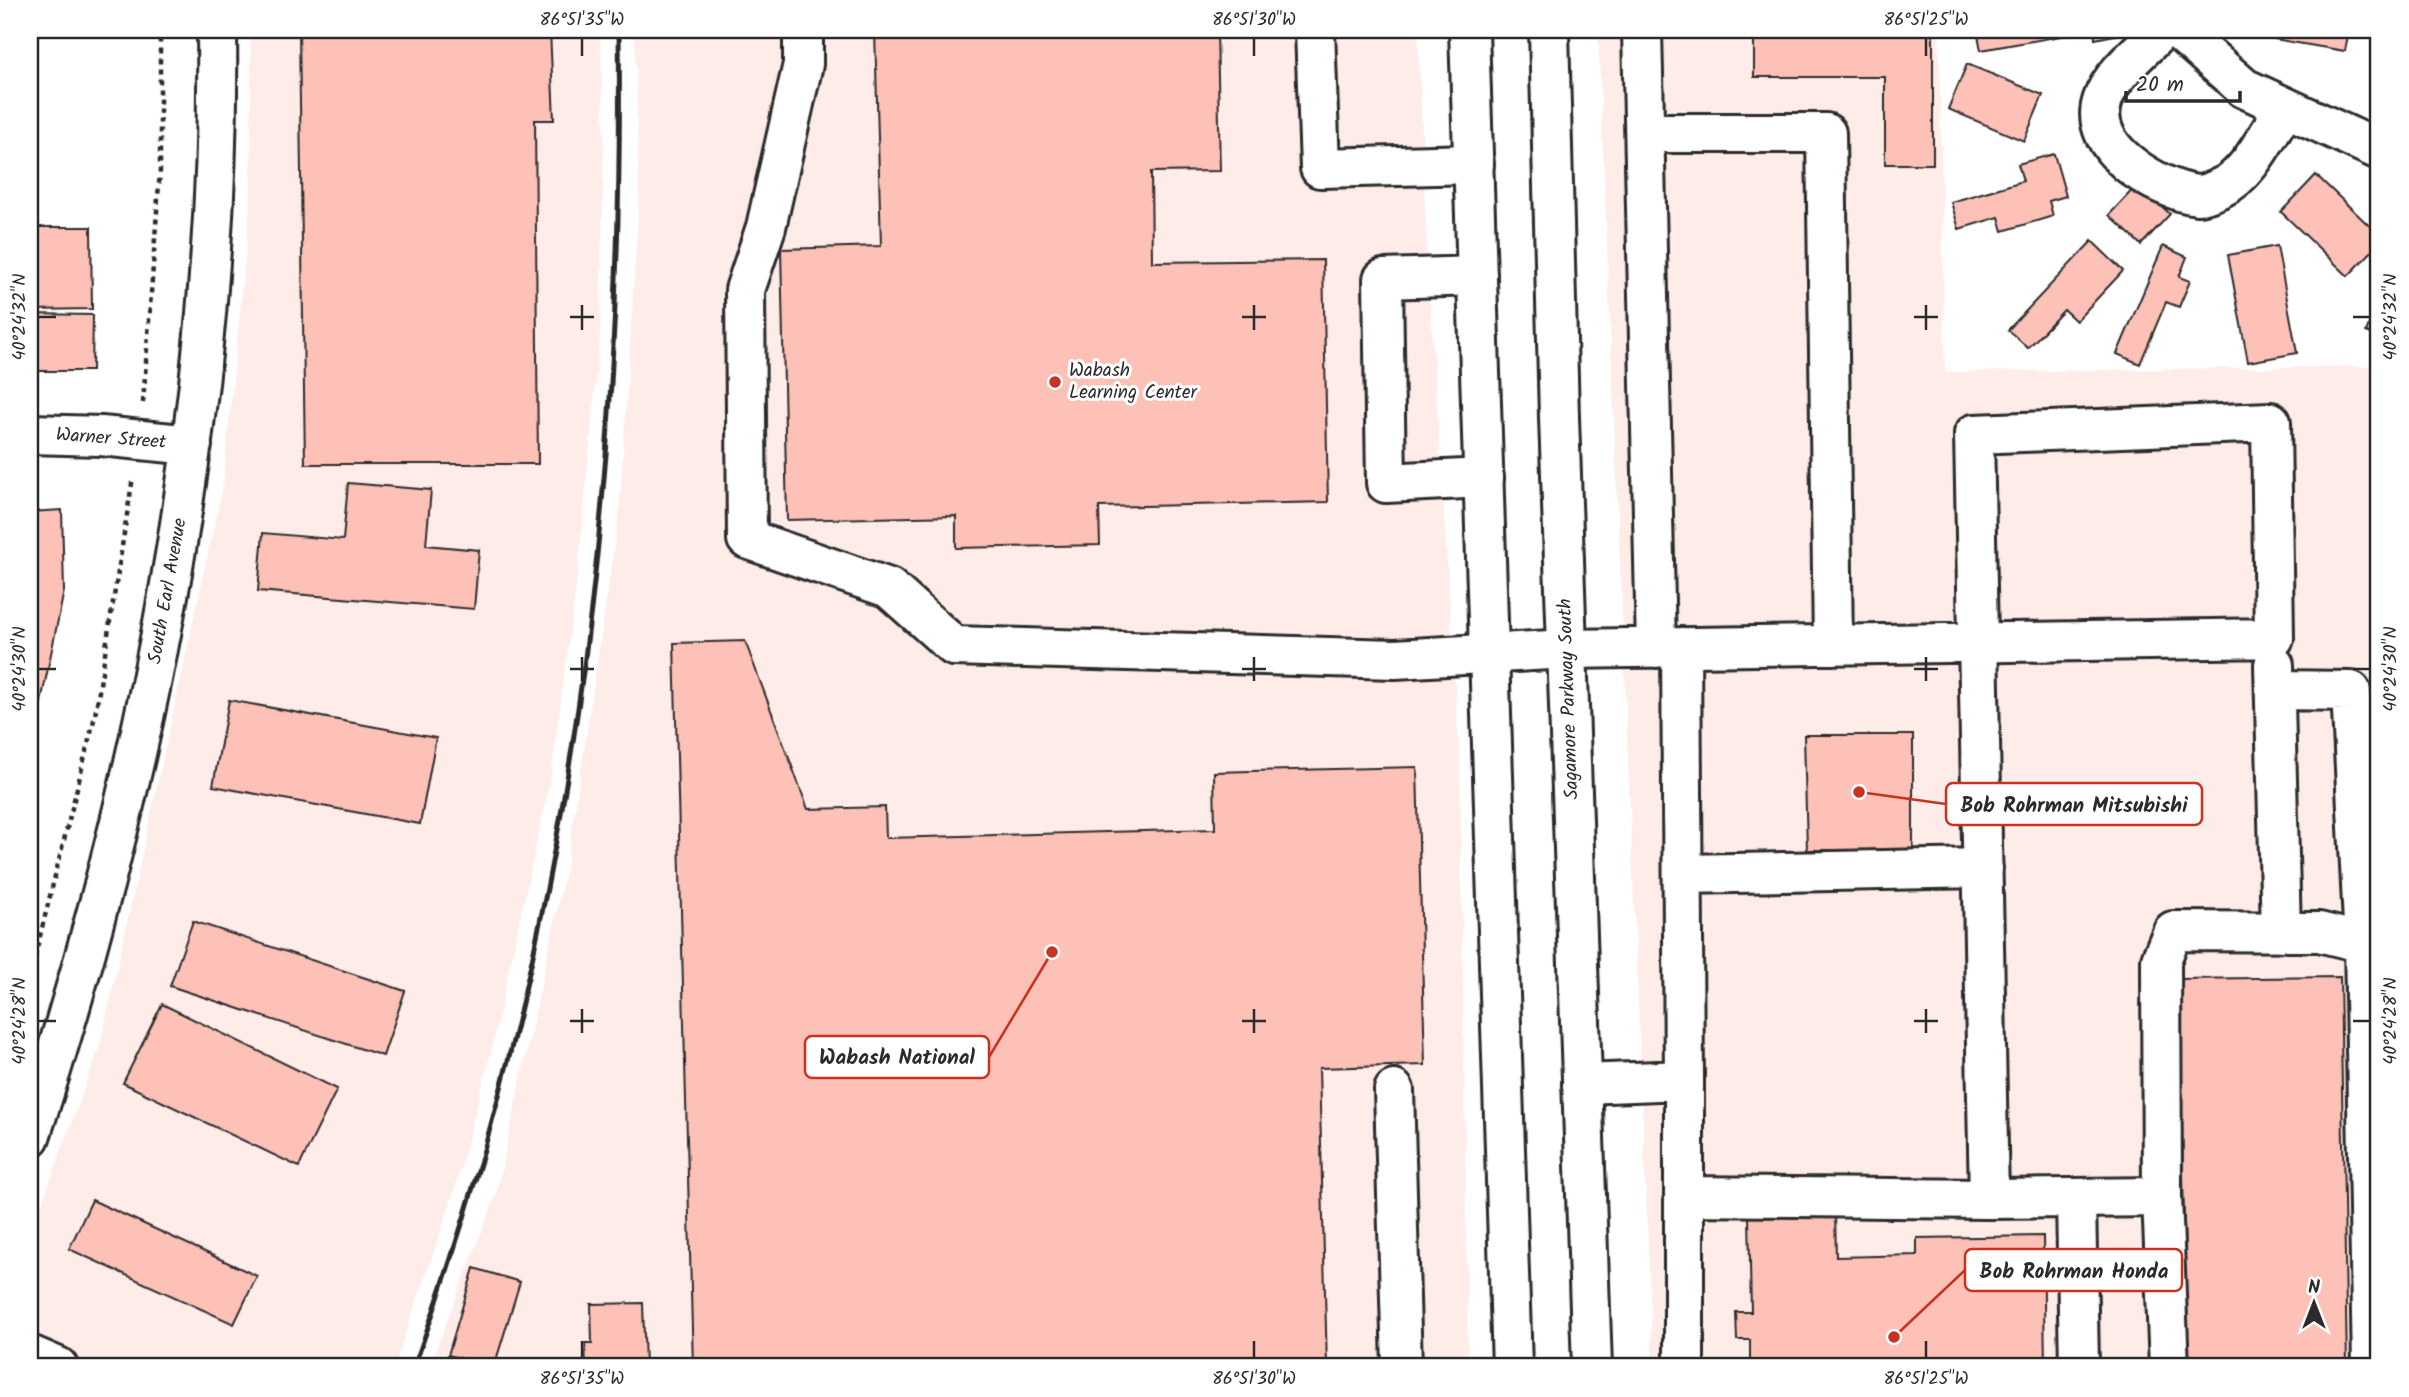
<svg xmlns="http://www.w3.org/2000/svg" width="2409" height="1397" font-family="Kalam,sans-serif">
	<rect width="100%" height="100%" fill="#fff"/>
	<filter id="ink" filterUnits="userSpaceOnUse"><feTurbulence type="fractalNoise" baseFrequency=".0143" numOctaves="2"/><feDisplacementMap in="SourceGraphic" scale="14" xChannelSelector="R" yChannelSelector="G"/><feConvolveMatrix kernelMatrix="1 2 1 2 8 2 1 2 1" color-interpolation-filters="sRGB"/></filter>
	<g filter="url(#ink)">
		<path fill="#feece9" d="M251,30H600L604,133L600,335L578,572L551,776L491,1052L454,1193L394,1367H30V1235L100,1046L223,485L251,195Z
			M635,30H1418L1427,258L1460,760L1468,1367H429L496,1195L567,863L619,515L639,198Z
			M1598,30H1939L1945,372L2379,366V1367H1653Z"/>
		<path fill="#fdc1b7" stroke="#2b2b2b" stroke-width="2" d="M299,30H550L554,120H535L538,464H305Z
			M875,30H1217L1220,171L1151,172L1152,262L1323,260L1328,502L1099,507L1100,545L956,548V516L787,520L781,249L881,246Z
			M1754,30H1933V164H1885V77H1754Z
			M1977,30H2084V32L1981,50Z
			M2094,30H2135V31L2095,39Z
			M2276,30H2349L2345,51L2274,39Z
			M1967,64L2043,95L2024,141L1948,109Z
			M2054,154L2066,196L2049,201L2053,216L2003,231L1999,217L1959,229L1951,202L2023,181L2018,164Z
			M2316,175L2379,235V244L2348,276L2281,212Z
			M2138,184L2170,214L2141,245L2109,215Z
			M30,227H91L92,309L30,310Z
			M2092,241L2123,271L2076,321L2064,310L2028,348L2008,330Z
			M2163,246L2187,257L2179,277L2190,281L2179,307L2166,302L2140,364L2117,354Z
			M2277,246L2297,353L2248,362L2228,255Z
			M2379,300V337L2366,332Z
			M30,314L93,315L92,371H30Z
			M348,483L431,490L426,545L479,550L474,609L258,591L263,533L343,540Z
			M62,510L64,591L30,755V512Z
			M745,641L808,809L885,807L886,838L1215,829L1214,772L1417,767L1425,1065L1319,1068L1327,1367H693L674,643Z
			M229,700L436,738L420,824L213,786Z
			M1804,735H1913V850H1807Z
			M193,921L405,991L383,1056L170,986Z
			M2340,977L2347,1367H2187L2179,979Z
			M162,1004L337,1089L299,1167L123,1083Z
			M92,1200L257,1276L234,1324L69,1249Z
			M1835,1213L1836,1257L1917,1255V1238L2043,1236L2045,1367H1750V1340H1737L1736,1312H1751L1749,1215Z
			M474,1268L520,1282L494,1367L448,1355Z
			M643,1303L645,1367H586L585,1343H592L591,1304Z"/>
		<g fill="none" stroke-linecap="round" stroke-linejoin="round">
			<defs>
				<path id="minor" d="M803,30V64L766,227L745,290L747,539L889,588L954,646L1395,659L1567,649L2274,638L2271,422L1974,434L1989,1199L2162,1197L2169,1367
					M1315,30L1320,168L1474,164
					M1642,30L1656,648
					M2161,30C2143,50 2112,73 2103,99C2085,148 2158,190 2197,195C2204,195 2216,190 2222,187C2250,174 2268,132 2285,108
					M2178,30L2244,88L2379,150
					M1645,133H1826L1833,645
					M1477,276L1383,279L1386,483L1484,478
					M30,434L101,436L192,445
					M2274,665L2281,932
					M2275,690L2351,691L2364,943L2372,1367
					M1683,874L1983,868
					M1684,1080V1367
					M1582,1084L1684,1080L1681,647
					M1394,1090L1402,1367
					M30,1137C146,780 222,407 217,30
					M1684,1196L1989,1199
					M2162,1197L2161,960L2173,931L2319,932L2364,943
					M2076,1198L2079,1367
					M30,1355L58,1367"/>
				<path id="major" d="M1469,30L1512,1367
					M1549,30L1559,417L1592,1367"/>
			</defs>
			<use href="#minor" stroke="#2b2b2b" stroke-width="44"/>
			<use href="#major" stroke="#2b2b2b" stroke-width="44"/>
			<path stroke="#2b2b2b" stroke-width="4.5" stroke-dasharray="5 5" stroke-linecap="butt" d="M143,403L160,170V30
				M30,976L95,716L133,477"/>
			<use href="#minor" stroke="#fff" stroke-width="38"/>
			<use href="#major" stroke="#fff" stroke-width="38"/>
			<path stroke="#2b2b2b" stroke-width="5" d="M414,1367C572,931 625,492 619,30"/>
		</g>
	</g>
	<path fill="none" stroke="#2b2b2b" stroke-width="2.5" d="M582,38V56M1254,38V56M1926,38V56M582,305V330M1254,305V330M1926,305V330M38,317H56M570,317H594M1242,317H1266M1914,317H1938M2353,317H2370M582,657V681M1254,657V681M1926,657V681M38,669H56M570,669H594M1242,669H1266M1914,669H1938M2353,669H2370M582,1009V1033M1254,1009V1033M1926,1009V1033M38,1021H56M570,1021H594M1242,1021H1266M1914,1021H1938M2353,1021H2370M582,1341V1358M1254,1341V1358M1926,1341V1358"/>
	<circle fill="#c8321e" stroke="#fff" stroke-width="2.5" cx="1055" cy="382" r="7"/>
	<g text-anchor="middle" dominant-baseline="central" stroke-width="6" stroke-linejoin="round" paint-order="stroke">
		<g font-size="19" fill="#2b2b2b" stroke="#fff" text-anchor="start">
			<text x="1069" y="371">Wabash<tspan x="1069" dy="22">Learning Center</tspan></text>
		</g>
		<g font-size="19" fill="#2b2b2b" stroke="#fff">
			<text transform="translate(111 439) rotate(4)">Warner Street</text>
			<text transform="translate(168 591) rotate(-80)">South Earl Avenue</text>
			<text transform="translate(1569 699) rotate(-92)">Sagamore Parkway South</text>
		</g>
	</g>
	<path fill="none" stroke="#c8321e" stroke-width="2.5" d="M1859 792L1946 804M1052 952L989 1057M1894 1337L1965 1270"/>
	<g fill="#c8321e" stroke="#fff" stroke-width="2.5">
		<circle cx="1859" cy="792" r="7"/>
		<circle cx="1052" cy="952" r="7"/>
		<circle cx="1894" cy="1337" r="7"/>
	</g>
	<g fill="#fff" stroke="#c8321e" stroke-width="2.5">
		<rect x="1946" y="783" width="256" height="42" rx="7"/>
		<rect x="805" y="1036" width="184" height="42" rx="7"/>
		<rect x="1965" y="1249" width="217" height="42" rx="7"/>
	</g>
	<g font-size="21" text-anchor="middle" font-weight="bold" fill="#2b2b2b">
		<text x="2074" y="812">Bob Rohrman Mitsubishi</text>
		<text x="897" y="1064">Wabash National</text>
		<text x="2074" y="1278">Bob Rohrman Honda</text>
	</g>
	<rect width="2409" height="1397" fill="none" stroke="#fff" stroke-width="77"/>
	<g transform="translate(2314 1303)" stroke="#ffffff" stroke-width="5" paint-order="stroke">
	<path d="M0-5L12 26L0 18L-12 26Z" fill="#2b2b2b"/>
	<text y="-10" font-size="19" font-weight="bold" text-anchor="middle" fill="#2b2b2b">N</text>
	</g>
	<path d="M2126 91v10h114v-10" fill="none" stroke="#2b2b2b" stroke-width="3.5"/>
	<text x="2136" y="91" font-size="21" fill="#2b2b2b" stroke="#ffffff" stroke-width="5" paint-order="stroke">20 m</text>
	<rect x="38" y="38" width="2332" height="1320" fill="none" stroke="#2b2b2b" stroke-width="2.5"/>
	<g font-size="18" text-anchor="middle" fill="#2b2b2b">
		<text x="582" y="25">86°51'35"W</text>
		<text x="1254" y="25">86°51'30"W</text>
		<text x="1926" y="25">86°51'25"W</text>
		<text transform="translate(19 317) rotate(-90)" y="6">40°24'32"N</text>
		<text transform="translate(2390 317) rotate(-90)" y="6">40°24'32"N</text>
		<text transform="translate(19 669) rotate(-90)" y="6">40°24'30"N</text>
		<text transform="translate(2390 669) rotate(-90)" y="6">40°24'30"N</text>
		<text transform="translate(19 1021) rotate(-90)" y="6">40°24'28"N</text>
		<text transform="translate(2390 1021) rotate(-90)" y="6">40°24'28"N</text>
		<text x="582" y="1384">86°51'35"W</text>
		<text x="1254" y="1384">86°51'30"W</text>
		<text x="1926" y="1384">86°51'25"W</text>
	</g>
</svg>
